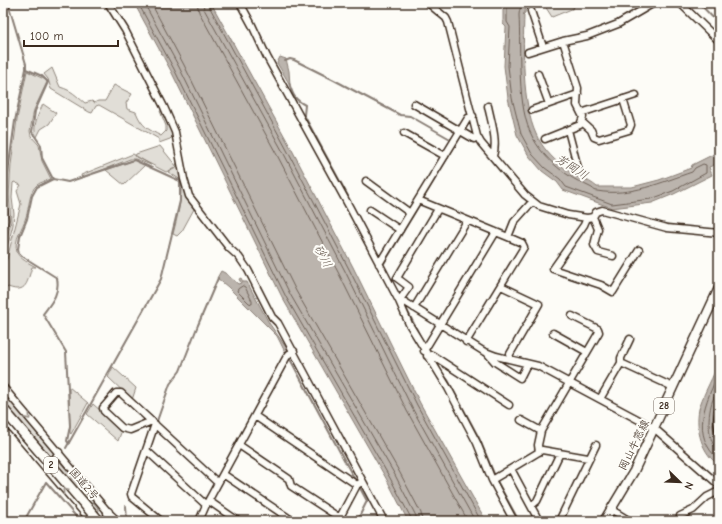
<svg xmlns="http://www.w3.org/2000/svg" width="722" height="524" font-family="'Comic Neue','Klee One',sans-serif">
	<rect width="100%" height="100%" fill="#fdfcf7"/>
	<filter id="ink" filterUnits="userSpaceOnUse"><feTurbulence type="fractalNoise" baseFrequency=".025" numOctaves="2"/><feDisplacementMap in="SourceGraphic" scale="8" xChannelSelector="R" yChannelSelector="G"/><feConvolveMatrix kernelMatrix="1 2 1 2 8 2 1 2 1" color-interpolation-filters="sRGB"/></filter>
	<g filter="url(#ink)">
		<path fill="#e1ded7" stroke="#8e847a" d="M543,3H571L574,8L552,17Z
			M52,68L60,87C73,91 75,95 85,103L92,101L94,103L98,101H105L114,85L132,94L126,103L127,109L136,112C142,127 148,129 161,136L166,131V126L160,111L163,110L173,136L170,139L159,143V139L99,105L96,106L92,113L89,112L51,89L48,79L44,74Z
			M27,71L44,79L47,82L34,110L30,131L31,136L39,145L42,161L51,179C47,181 40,182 37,185C29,191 29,209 26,217C23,228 13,240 17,252C19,259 31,264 36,267H32C27,282 27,294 8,287L3,291V264L7,259L21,204L17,191L21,185L14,182L13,183L12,198L14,214L13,225L3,262V255L11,221L9,195L11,165L17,119Z
			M43,104L56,113L49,124L41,129L37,137C31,128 39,113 43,104Z
			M160,146L177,167L166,172L135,156L136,154Z
			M133,154L151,165L135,159H130L82,178L81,175Z
			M135,160L145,165L124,185L106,170Z
			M179,163L186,193L194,209L182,231L177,236L173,234C178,214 182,200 181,180L168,172L178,167L176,164Z
			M113,367L136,388L132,400L108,377Z
			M69,387L88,403L71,434L70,433Z
			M3,390L55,451L51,458L3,402Z
			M93,404L122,430L118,441L87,414Z
			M60,462L98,508L99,510L98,513L58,465Z"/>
		<path fill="#bbb4ad" stroke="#887d74" d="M134,3H211L291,148L353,267L420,403L486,521H408L387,480L283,299L171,71Z
			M503,3H526L525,13L523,14L524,15C523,48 522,104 536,134C541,146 552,158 563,167C573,175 588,179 597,187H632L659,180L691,168L692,165L714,154L716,156L719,155V163L709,167L712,175L674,194L652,203L612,208L563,190L557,182L542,171L529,156L517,135L508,98L504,66L506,27L503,24Z
			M280,57L286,59L289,71L290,85L277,63Z
			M221,271L225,273L238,284L241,283L239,279L241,278L243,282H247L269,323L288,350L285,352L277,336L228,287L217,278Z
			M719,365V395L713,412V427L717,444L719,446V465C702,454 695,429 699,409C702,397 711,381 716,369Z"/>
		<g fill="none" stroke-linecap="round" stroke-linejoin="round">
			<path stroke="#6e6157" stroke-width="1" d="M138,3L174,69L286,297L390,478L411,518V521
				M144,3L179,67L290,294L395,475L416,516V521
				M151,3L184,65L296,291L400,473L421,513L422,521
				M197,3L199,12L277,155L339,274L407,411L468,521
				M203,3L204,9L283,152L345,271L412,408L475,521
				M208,3L209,6L287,150L349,269L417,405L481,521
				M507,3V22L510,27L508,66L512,98L521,134L532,154L545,168L560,179L566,187L612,204L651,199L673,191L706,173V165L703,164L695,168L692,172C662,182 630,197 597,191C594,191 593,188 590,187C582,183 575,180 568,175C554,166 541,153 533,138C516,108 521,49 519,15C519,11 521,7 522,3
				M243,286L245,287L252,301V304L249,303L237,291L238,289Z
				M719,372C706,402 689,434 719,460
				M719,394L714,397C708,409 706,437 716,448L719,449"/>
			<path stroke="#887d74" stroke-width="2" d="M423,3L428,7
				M699,3L719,24
				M285,61L290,59L294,60L334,80L400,115L410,116L452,140
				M26,69L42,76L48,82L35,111L32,132L41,145L42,158L53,179L68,182L134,160L180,181V201L161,279L66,448
				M289,83C293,95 294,99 305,105L304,115L348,196
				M53,179L37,187L32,196L27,219L20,236L18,249L19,253L22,256L57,278C60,293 52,302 43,314L66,352L70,426L67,441L69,444
				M3,246L9,220L6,197L9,164L15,121L26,69V64L8,3
				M383,265L470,121L466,105
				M407,310L424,344
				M290,359L355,480
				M440,370L448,380L479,438L497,481L519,521
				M157,421L170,384L180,371L198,325L218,278
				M55,467L59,461
				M46,482L80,521
				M126,506L127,521
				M24,521L46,482
				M357,521L367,501L360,488"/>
			<defs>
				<path id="minor" d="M108,3L125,30L164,107L175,132L184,179L189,196L229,248L239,257L248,270L272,317L278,323L384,521
					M240,3L252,25L267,57L350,208L399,301L409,324L448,388L477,443L492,480L514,521
					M428,3L446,18L448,22L477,136L481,143L525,195L539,206L568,215L587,218L593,217L596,212L602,210L667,228L719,233
					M680,3L719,41
					M531,11L543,47
					M528,52L563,41L587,36L618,24L654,3
					M538,74L549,104
					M414,104L474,139L477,136
					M488,106C491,121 498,141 493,156
					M532,110L578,94
					M581,113L636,95
					M582,122L591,130L594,137L599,139L629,130L631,125L623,99
					M568,130L579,172
					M404,133L445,156
					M545,139L580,125L583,117L577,105L578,88L563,41
					M366,181L410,213
					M418,200L508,237L522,243L524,247L466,342
					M438,209L397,278L409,287L399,301L405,302L483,351L496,356L538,366L654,428L719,485
					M370,210L400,230
					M593,217L598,229L594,245L598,252L613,256
					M587,218L584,225L553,269L601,285L613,292L639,250
					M508,237L514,222L532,202
					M379,264L468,118L473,116
					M501,286L539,304L510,354L509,359
					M414,308L467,221
					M553,333L587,352
					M424,351L496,232
					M488,354L495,362L520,378L527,364
					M427,356L432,355L509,405
					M621,363V358L630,339
					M3,387L108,512L118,521
					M600,399L621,363L673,387
					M719,409L717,421L719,432
					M255,416L357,485
					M3,418L91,521
					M521,420L541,431
					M152,421L130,430L122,428L104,411L103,408L116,393H121L218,483
					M155,424L131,494L132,497L161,521
					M239,445L289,479L291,486L340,518
					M146,450L206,505
					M539,452L538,445L541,431L599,332L598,329L572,316
					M49,468L59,452
					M511,469L539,521
					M223,474L293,521
					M492,480L542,450L588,458
					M209,501L238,521
					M531,506L537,501L560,453
					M612,510L630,521
					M199,521L206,505L286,358L289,354L294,351
					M338,521L357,485L360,483
					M559,521L596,445
					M680,521V516L693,510L707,497L719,491"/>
				<path id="major" d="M108,512L109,521
					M604,521L634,471L719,288"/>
			</defs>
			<use href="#minor" stroke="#3b2a1e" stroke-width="9"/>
			<use href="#major" stroke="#3b2a1e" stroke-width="11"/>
			<use href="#minor" stroke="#fdfcf7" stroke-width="6"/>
			<use href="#major" stroke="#fdfcf7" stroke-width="8"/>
			<defs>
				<path id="highway-bridge" d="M3,409L99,521"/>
			</defs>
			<use href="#highway-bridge" stroke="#3b2a1e" stroke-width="12" stroke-linecap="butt"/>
			<use href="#highway-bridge" stroke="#fdfcf7" stroke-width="9"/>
		</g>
		<defs><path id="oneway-chevron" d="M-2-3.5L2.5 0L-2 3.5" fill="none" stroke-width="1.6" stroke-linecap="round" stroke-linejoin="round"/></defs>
		<g stroke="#9c938a">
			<use href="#oneway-chevron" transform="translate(28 417) rotate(49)"/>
			<use href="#oneway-chevron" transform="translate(65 491) rotate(-131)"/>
		</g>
	</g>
	<g text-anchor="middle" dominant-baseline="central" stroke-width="4" stroke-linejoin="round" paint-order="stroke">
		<g fill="#fdfcf7" stroke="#75695f" stroke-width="1">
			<rect x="654" y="398" width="20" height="16" rx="3"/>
			<rect x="44" y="457" width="14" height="16" rx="3"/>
		</g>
		<g font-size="10" font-weight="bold" fill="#3b2a1e">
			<text x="664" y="406">28</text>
			<text x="51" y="465">2</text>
		</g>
		<g font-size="11" fill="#3b2a1e" stroke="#fdfcf7">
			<text transform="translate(634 445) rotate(-64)">岡山牛窓線</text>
			<text transform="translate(84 484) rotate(49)">国道2号</text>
		</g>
		<g font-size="12" font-style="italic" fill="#615349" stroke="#fdfcf7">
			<text transform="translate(572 167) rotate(33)">芳岡川</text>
			<text transform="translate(323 256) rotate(62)">砂川</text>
		</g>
	</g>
	<rect width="722" height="524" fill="none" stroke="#fdfcf7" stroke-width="16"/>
	<rect x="8" y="8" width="706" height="508" fill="none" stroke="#3b2a1e" stroke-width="1.5" filter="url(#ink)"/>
	<g transform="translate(680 482) rotate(113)" stroke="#fdfcf7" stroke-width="3" paint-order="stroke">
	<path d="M0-3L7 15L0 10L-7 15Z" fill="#3b2a1e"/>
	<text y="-6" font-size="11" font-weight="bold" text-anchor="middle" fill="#3b2a1e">N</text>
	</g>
	<path d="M24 40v6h94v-6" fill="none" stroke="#3b2a1e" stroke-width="2"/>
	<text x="30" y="40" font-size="12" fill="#3b2a1e" stroke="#fdfcf7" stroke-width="3" paint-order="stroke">100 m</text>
</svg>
